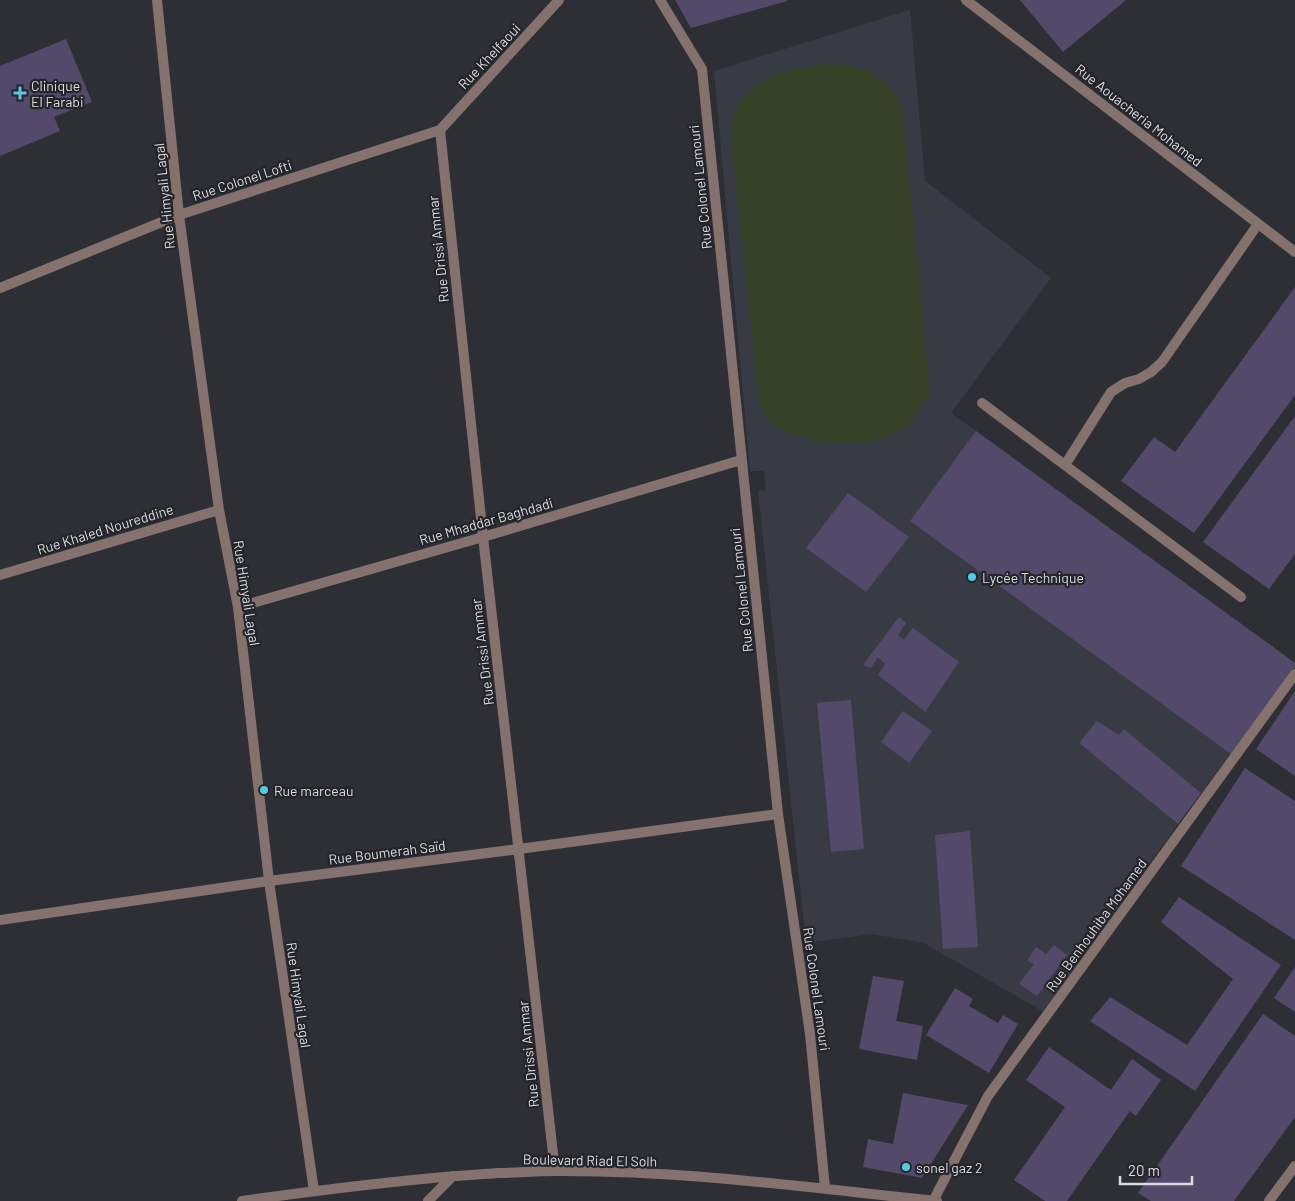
<svg xmlns="http://www.w3.org/2000/svg" width="1295" height="1201" font-family="Barlow,sans-serif">
	<rect width="100%" height="100%" fill="#2e2f34"/>
	<path fill="#393b44" d="M910,10L925,181L1051,278L951,413L1295,663V667L1178,824L1044,1012L924,943L871,934L806,943L758,491L766,490L764,471H750L714,71Z"/>
	<path fill="#364027" d="M840,64L870,71L891,88L902,109L930,393C924,402 914,420 906,427C874,451 802,446 771,423C766,419 762,409 759,403L731,134C732,122 734,111 741,101C743,97 748,93 752,90C776,68 810,65 840,64Z"/>
	<path fill="#53496a" d="M675,0H787V1L691,28Z
		M1020,0H1126L1063,52Z
		M66,39L92,102L54,117L60,131L0,156V66Z
		M1295,287V395L1194,533L1121,481L1154,437L1175,452Z
		M1295,416V554L1269,589L1203,542Z
		M976,431L1295,663V667L1231,754L910,521Z
		M848,493L909,537L866,592L806,548Z
		M899,617L906,623L898,635L904,640L913,628L959,662L925,712L878,675L885,664L878,657L871,668L863,665Z
		M1295,691V776L1256,749Z
		M851,700L864,849L831,852L817,703Z
		M903,711L932,731L909,763L881,742Z
		M1097,721L1119,735L1124,729L1201,793L1178,824L1079,743Z
		M1245,768L1295,801V940L1181,866Z
		M970,831L978,947L943,949L935,835Z
		M1179,897L1281,965L1195,1091L1090,1021L1110,997L1187,1045L1233,979L1161,922Z
		M1054,945L1067,955L1037,996L1019,984L1034,964L1027,961L1036,947L1046,954Z
		M1295,967V1012L1274,998Z
		M873,976L904,981L896,1021L923,1026L917,1060L859,1049Z
		M955,988L973,999L969,1006L998,1023L1003,1015L1018,1024L989,1073L926,1035Z
		M1263,1014L1295,1036V1117L1234,1201H1151L1138,1193Z
		M1049,1047L1111,1090L1132,1059L1161,1080L1136,1116L1130,1111L1067,1201H1045L1014,1180L1065,1107L1026,1080Z
		M903,1093L968,1105L922,1178L863,1167L868,1139L893,1144Z"/>
	<g fill="none" stroke-linecap="round" stroke-linejoin="round">
		<path stroke="#85726e" stroke-width="10" d="M982,403L1241,597
			M1065,465L1111,392L1125,383L1139,379L1151,372L1162,362L1258,224
			M1269,1201L1295,1166"/>
		<path stroke="#85726e" stroke-width="10" d="M157,0L179,215L219,510L238,607L269,881L314,1191
			M660,0L702,69L778,814L810,1034L825,1188
			M966,0L1295,252
			M440,130L483,537L555,1171
			M0,288L179,215L440,130L559,0
			M0,575L219,510
			M238,607L483,537L741,460
			M0,920L269,881L519,849L778,814
			M242,1201C327,1189 413,1178 499,1173C517,1173 536,1171 555,1171C683,1170 810,1188 937,1201
			M428,1201L453,1176
			M933,1201L988,1096L1295,674"/>
	</g>
	<g fill="#5ac8e5" stroke="#24252a" stroke-width="2">
		<path d="M17.5 85.5h5v5h5v5h-5v5h-5v-5h-5v-5h5z"/>
		<circle cx="972" cy="577" r="5"/>
		<circle cx="264" cy="790" r="5"/>
		<circle cx="906" cy="1167" r="5"/>
	</g>
	<g text-anchor="middle" dominant-baseline="central" stroke-width="4.5" stroke-linejoin="round" paint-order="stroke">
		<g font-size="14" fill="#dadbde" stroke="#24252a">
			<text transform="translate(489 56) rotate(-47)">Rue Khelfaoui</text>
			<text transform="translate(1139 115) rotate(38)">Rue Aouacheria Mohamed</text>
			<text transform="translate(242 180) rotate(-18)">Rue Colonel Lofti</text>
			<text transform="translate(700 187) rotate(-96)">Rue Colonel Lamouri</text>
			<text transform="translate(164 196) rotate(-96)">Rue Himyali Lagal</text>
			<text transform="translate(438 249) rotate(-96)">Rue Drissi Ammar</text>
			<text transform="translate(486 521) rotate(-16)">Rue Mhaddar Baghdadi</text>
			<text transform="translate(105 529) rotate(-17)">Rue Khaled Noureddine</text>
			<text transform="translate(741 590) rotate(-96)">Rue Colonel Lamouri</text>
			<text transform="translate(247 593) rotate(81)">Rue Himyali Lagal</text>
			<text transform="translate(482 652) rotate(-97)">Rue Drissi Ammar</text>
			<text transform="translate(387 852) rotate(-7)">Rue Boumerah Saïd</text>
			<text transform="translate(1096 925) rotate(-54)">Rue Benhouhiba Mohamed</text>
			<text transform="translate(817 989) rotate(82)">Rue Colonel Lamouri</text>
			<text transform="translate(299 995) rotate(82)">Rue Himyali Lagal</text>
			<text transform="translate(528 1054) rotate(-96)">Rue Drissi Ammar</text>
			<text transform="translate(590 1160) rotate(1)">Boulevard Riad El Solh</text>
		</g>
		<g font-size="14" fill="#dadbde" stroke="#24252a" text-anchor="start">
			<text x="31" y="85">Clinique<tspan x="31" dy="16">El Farabi</tspan></text>
			<text x="982" y="577">Lycée Technique</text>
			<text x="274" y="790">Rue marceau</text>
			<text x="916" y="1167">sonel gaz 2</text>
		</g>
	</g>
	<path d="M1120 1176v8h72v-8" fill="none" stroke="#dadbde" stroke-width="2.5"/>
	<text x="1128" y="1176" font-size="15" fill="#dadbde" stroke="#24252a" stroke-width="4" paint-order="stroke">20 m</text>
</svg>
